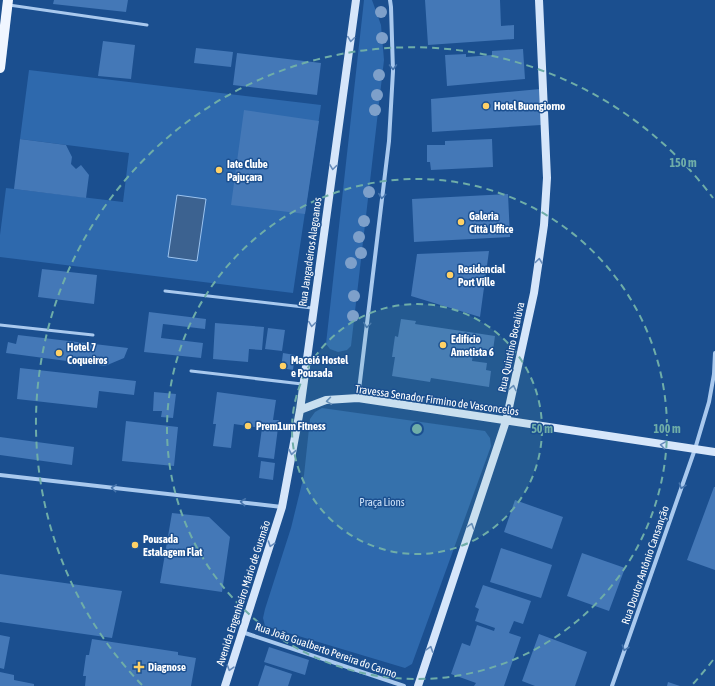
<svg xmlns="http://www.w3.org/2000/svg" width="715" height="686" font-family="'Asap Condensed',sans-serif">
	<rect width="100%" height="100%" fill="#1b4f8f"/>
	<path fill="#2e69ad" d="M364,0H372L381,25L384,60L351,346L347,350L338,352L330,349L326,344Z
		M29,70L321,105L293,293L0,257V235L6,188L123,202L129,153L20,139Z
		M322,408L485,431L490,438L491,446L412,664L405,668L265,626L263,618L265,609L291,528L304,475L310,419L315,412Z"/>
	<path fill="#3c6290" stroke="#9cc4f0" d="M177,195L206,199L197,261L168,257Z"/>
	<path fill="#4478b7" d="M54,0H128L126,12L53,4Z
		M425,0H500L501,26L514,25V39L428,45Z
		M103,41L135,45L131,79L98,76Z
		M196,48L233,52L231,67L194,63Z
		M523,49L525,79L447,86L445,55L466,54V57L492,55V51Z
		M237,53L321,63L317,95L233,85Z
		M540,89L541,125L432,132L431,99Z
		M244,110L319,121L305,214L231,205Z
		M20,139L66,145L72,157L71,164L76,169L81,165L89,175L86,198L14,189Z
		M492,139L493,167L431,170L430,162H427V145H445V141Z
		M508,194L510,237L414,242L412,199Z
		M489,251L480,317L411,296L417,254Z
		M42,269L97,275L94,304L38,297Z
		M149,312L206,319L205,329L163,324L161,338L203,343L201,358L144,352Z
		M401,319L416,321L415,324L495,336L492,357L473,354L472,361L487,363L486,370L491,371L489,387L431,378L430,382L392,376L395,357H392L395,336L398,337Z
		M215,323L264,327L262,350L249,349L248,362L213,359Z
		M268,328L285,330L282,351L265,349Z
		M18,335L128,348L124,358L105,366L6,353L8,342L16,344Z
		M283,353L295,355L293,370L281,368Z
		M20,368L136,381L134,395L99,391L97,408L17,399Z
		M154,392L176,394L173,418L161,417L162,411H153Z
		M217,392L276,400L273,420H279L274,459L258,457L262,428L234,424L231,448L213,446L216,424H213Z
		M126,421L178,427L174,466L122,461Z
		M0,437L74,447L72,465L0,455Z
		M261,461L275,463L273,480L259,478Z
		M714,487H715V570L687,560Z
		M515,500L563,517L552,549L504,532Z
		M172,513L209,517L230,537L222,592L160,583Z
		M501,548L552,565L541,598L490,582Z
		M582,553L625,568L609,611L567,596Z
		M0,574L122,591L112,638L0,622Z
		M483,585L531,601L523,624L514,621L509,633L521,637L504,686H474L476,683L451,674L462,643L470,646L477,625L494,631L495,628L475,621L479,609L475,607Z
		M539,634L587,652L575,686H535L522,681Z
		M0,635L10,637L4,669L0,668Z
		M92,639L178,652V655L196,658L191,686H85L86,676H83L86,655H89Z
		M269,647L309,660L305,675L264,662Z
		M265,665L292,674L288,686H258Z
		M0,672L14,675V680L34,684V686H0Z
		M668,682L680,686H667Z"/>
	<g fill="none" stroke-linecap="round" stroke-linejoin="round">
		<path stroke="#a9c9ee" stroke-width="3" d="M9,5L147,25
			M165,291L312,308
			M0,325L93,335
			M191,371L302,384"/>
		<path stroke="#a9c9ee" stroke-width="4" d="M358,398L389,141L393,71L391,7L390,0
			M0,475L282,507
			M242,632L404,686
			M612,686L695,449L709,402L714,374L715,353"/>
		<path stroke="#d6e6fa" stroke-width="8" d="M300,410L326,400L358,398L715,452
			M225,686L282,507L300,410L356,0
			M418,686L506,421L534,293L544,225L547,178L539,0"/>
		<path stroke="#f0f6ff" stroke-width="10" d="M0,68L8,0"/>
	</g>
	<g fill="#7ea0ca">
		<circle cx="381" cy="12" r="6"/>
		<circle cx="382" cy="38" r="6"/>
		<circle cx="379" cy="75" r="6"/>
		<circle cx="377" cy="95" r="6"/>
		<circle cx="375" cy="110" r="6"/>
		<circle cx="369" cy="192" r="6"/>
		<circle cx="364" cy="221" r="6"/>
		<circle cx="359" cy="237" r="6"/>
		<circle cx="361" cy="253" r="6"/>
		<circle cx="351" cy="263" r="6"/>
		<circle cx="354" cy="296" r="6"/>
		<circle cx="353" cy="316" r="6"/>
	</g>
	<defs><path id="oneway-chevron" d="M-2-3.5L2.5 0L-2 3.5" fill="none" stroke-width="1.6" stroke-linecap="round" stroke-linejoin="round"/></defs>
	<g stroke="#668bba">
		<use href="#oneway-chevron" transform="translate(351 39) rotate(98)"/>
		<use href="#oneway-chevron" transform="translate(333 167) rotate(98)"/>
		<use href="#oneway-chevron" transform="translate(539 261) rotate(-82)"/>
		<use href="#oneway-chevron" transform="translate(312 324) rotate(98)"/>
		<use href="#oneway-chevron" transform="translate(513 388) rotate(-78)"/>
		<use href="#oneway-chevron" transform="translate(329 401) rotate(172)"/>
		<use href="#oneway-chevron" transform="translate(663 445) rotate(-171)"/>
		<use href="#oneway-chevron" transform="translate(292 452) rotate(100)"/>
		<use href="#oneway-chevron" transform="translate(471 526) rotate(-72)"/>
		<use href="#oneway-chevron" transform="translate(271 544) rotate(108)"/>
		<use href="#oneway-chevron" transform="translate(430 649) rotate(-72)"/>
		<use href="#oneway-chevron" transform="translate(230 668) rotate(107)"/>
	</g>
	<g stroke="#4674ac">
		<use href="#oneway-chevron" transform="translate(393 67) rotate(89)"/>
		<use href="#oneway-chevron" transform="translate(382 196) rotate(97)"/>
		<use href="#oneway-chevron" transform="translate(367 325) rotate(97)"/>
		<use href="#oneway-chevron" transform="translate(682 486) rotate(109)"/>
		<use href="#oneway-chevron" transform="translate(114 488) rotate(-174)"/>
		<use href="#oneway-chevron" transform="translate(243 502) rotate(-174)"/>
		<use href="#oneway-chevron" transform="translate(625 648) rotate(109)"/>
	</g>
	<circle cx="417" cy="429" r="125" fill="#6fada8" fill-opacity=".12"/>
	<g fill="none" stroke="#6fada8" stroke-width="2" stroke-dasharray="7 5">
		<circle cx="417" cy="429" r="125"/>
		<circle cx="417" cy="429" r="250"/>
		<path d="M713 660A376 376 0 0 1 692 685M142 685A376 376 0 1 1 713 198"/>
	</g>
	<g fill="#ffd166" stroke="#1b4f8f" stroke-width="1.5">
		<circle cx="486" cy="106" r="4"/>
		<circle cx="219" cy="170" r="4"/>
		<circle cx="461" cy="222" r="4"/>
		<circle cx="450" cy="275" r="4"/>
		<circle cx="443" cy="345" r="4"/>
		<circle cx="59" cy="353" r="4"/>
		<circle cx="283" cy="366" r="4"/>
		<circle cx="248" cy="426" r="4"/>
		<circle cx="135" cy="545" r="4"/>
		<path d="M137 661h4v4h4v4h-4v4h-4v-4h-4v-4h4z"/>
	</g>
	<g text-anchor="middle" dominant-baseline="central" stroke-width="3" stroke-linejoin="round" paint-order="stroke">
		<g font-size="11" font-weight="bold" fill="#fff" stroke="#1b4f8f" text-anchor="start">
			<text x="494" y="106">Hotel Buongiorno</text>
			<text x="227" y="164">Iate Clube<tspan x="227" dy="13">Pajuçara</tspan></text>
			<text x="469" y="216">Galeria<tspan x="469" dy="13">Città Uffice</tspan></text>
			<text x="458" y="269">Residencial<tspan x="458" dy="13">Port Ville</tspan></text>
			<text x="451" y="339">Edifício<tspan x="451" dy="13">Ametista 6</tspan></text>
			<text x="67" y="347">Hotel 7<tspan x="67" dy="13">Coqueiros</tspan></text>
			<text x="291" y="360">Maceió Hostel<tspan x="291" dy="13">e Pousada</tspan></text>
			<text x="256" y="426">Prem1um Fitness</text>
			<text x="143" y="539">Pousada<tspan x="143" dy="13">Estalagem Flat</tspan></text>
			<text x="148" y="667">Diagnose</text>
		</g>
		<g font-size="11" fill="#fff" stroke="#1b4f8f">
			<text transform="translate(310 252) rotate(-82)">Rua Jangadeiros Alagoanos</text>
			<text transform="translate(511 347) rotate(-78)">Rua Quintino Bocaiúva</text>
			<text transform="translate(437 400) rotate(8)">Travessa Senador Firmino de Vasconcelos</text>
			<text transform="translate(645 565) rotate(-71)">Rua Doutor Antônio Cansanção</text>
			<text transform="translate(243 593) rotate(-72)">Avenida Engenheiro Mário de Gusmão</text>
			<text transform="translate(326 650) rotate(19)">Rua João Gualberto Pereira do Carmo</text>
		</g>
		<g font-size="11" fill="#cfe3fa" stroke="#1b4f8f">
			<text x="382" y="502">Praça Lions</text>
		</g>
	</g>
	<circle cx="417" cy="429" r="6" fill="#6fada8" stroke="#1b4f8f" stroke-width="2"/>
	<g font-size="12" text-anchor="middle" font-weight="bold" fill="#6fada8" stroke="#1b4f8f" stroke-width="3" stroke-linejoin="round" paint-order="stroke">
		<text x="683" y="167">150 m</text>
		<text x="542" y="433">50 m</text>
		<text x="667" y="433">100 m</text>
	</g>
</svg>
